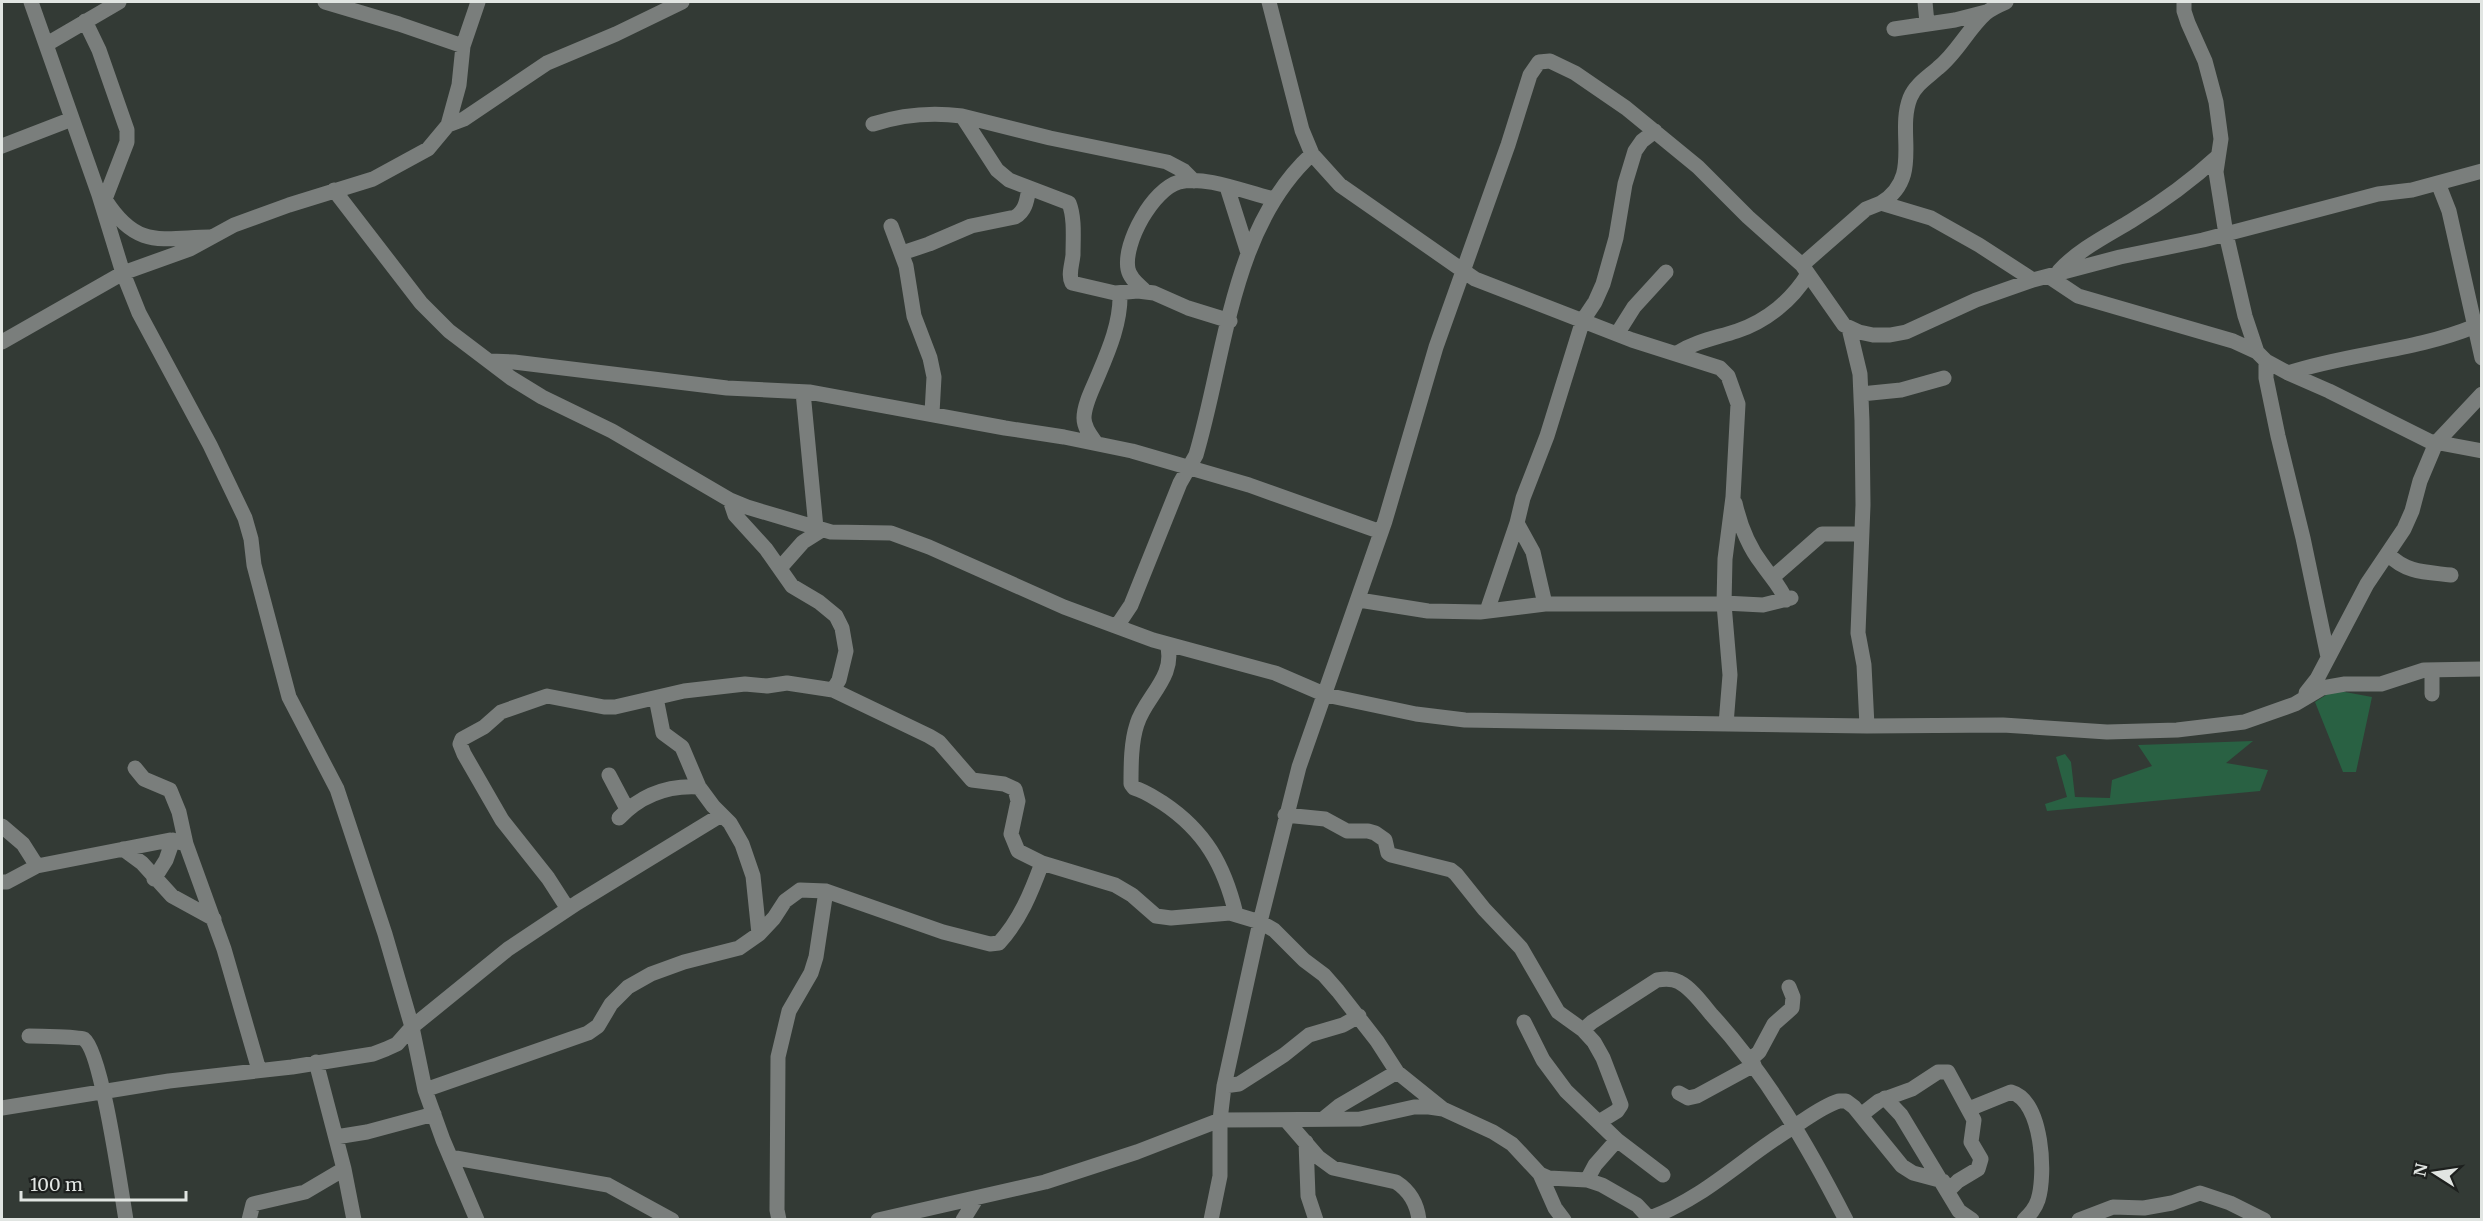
<svg xmlns="http://www.w3.org/2000/svg" width="2483" height="1221" font-family="Merriweather,serif">
	<rect width="100%" height="100%" fill="#333a35"/>
	<path fill="#296143" d="M2334,690L2372,697L2356,772H2343L2315,702Z
		M2253,741L2226,763L2268,770L2260,791L2047,811L2045,804L2067,797L2056,757L2065,754L2071,762L2075,797L2110,798L2112,780L2152,766L2138,745Z"/>
	<g fill="none" stroke-linecap="round" stroke-linejoin="round">
		<path stroke="#7a7e7c" stroke-width="15" d="M31,2L99,195L123,273L139,313L210,445L245,518L251,539L254,565L289,697L337,789L385,934L412,1027L425,1090L443,1140L477,1220
			M325,2L399,24L463,46
			M1269,2L1302,130L1312,154L1340,185L1475,279L1632,340L1720,368L1728,376L1738,404L1733,497L1725,559L1724,604L1730,675L1726,724
			M1925,2L1927,23
			M2184,2V11L2188,23L2205,61L2216,102L2221,139L2216,172L2226,234L2245,316L2257,352L2266,361L2288,373L2329,391L2429,441L2482,451
			M85,21L99,50L127,130V142L105,199
			M1894,29L1955,20L1986,12
			M47,44L119,2
			M962,116L997,170L1009,180L1069,203C1075,218 1073,239 1073,255C1072,265 1068,275 1072,283L1115,293L1138,291L1154,293L1188,308L1230,321
			M873,124C901,115 932,112 962,116L1050,138L1167,162L1184,171L1194,181
			M448,125L464,119L547,63L616,34L682,2
			M2,146L72,119
			M2438,183L2449,211L2482,358
			M1227,187L1248,253
			M334,190L421,303L449,331L511,378L542,397L612,431L730,500L747,507L831,532L891,533L929,547L1064,607L1153,640L1275,673L1326,695L1416,714L1465,720L1867,726L2003,725L2107,732L2177,730L2244,722L2295,704L2322,688L2345,684H2381L2424,670L2482,669
			M106,201C137,249 161,238 210,237
			M1881,203C1923,177 1896,134 1910,98C1915,85 1928,77 1938,68C1957,53 1968,29 1986,13C1992,8 1999,5 2006,2
			M891,226L906,266L914,316L930,358L934,377L932,413
			M902,253L929,244L971,226L1015,217C1026,211 1027,199 1029,188
			M1802,265L1866,209L1881,203L1931,218L1979,245L2033,280
			M2059,271C2078,250 2106,236 2131,221C2162,202 2191,181 2217,157
			M2048,276L2078,296L2233,341L2257,352
			M1145,291C1138,284 1130,279 1128,269C1123,243 1153,189 1179,182C1206,175 1247,193 1274,199
			M1849,328L1860,374L1862,421L1863,505L1858,633L1864,665L1867,726
			M1617,334L1634,307L1666,272
			M2,342L123,273L190,249L234,225L289,205L373,179L428,149L448,125L459,85L463,46L478,2
			M1677,353C1696,341 1716,338 1737,331C1767,321 1792,300 1808,274
			M490,361L514,362L727,388L809,392L1005,428L1064,437L1132,451L1249,485L1381,532
			M2266,361V378L2278,436L2303,538L2328,657
			M2288,373C2348,353 2414,351 2473,327
			M803,392L816,528
			M1861,394L1901,390L1944,378
			M1096,443C1091,436 1084,428 1084,418C1084,405 1092,390 1097,378C1108,352 1121,323 1120,293
			M730,500L735,515L766,549L792,586L819,602L836,616L842,628L846,651L839,680L833,690
			M1735,503C1740,525 1748,546 1762,564C1771,577 1780,586 1786,600
			M1517,523L1533,552L1545,604
			M2388,554C2406,573 2426,572 2451,575
			M780,568L803,542L822,530
			M1773,577L1822,534H1861
			M1359,600L1428,611L1480,612L1545,604H1724
			M1724,603L1763,605L1791,598
			M1487,611L1517,523L1523,498L1547,436L1583,320L1595,302L1603,284L1616,238L1625,184L1635,151L1642,141L1655,131
			M1117,626L1131,605L1180,483L1196,455C1226,354 1231,228 1312,154
			M1167,644C1177,676 1145,697 1137,724C1131,742 1131,765 1131,784L1134,788C1145,791 1153,797 1163,803C1205,831 1224,865 1236,914
			M2306,693L2317,679L2367,584L2404,529L2412,511L2420,481L2436,443L2482,394
			M2432,694V670
			M656,698L663,733L682,747L699,787L713,806L730,823L742,844L753,876L759,934
			M135,768L144,779L170,790L179,812L186,844
			M609,775L627,809
			M1285,815L1325,819L1347,831H1368L1375,833L1385,840L1388,853L1391,855L1451,870L1456,874L1484,909L1521,948L1558,1012L1583,1030L1594,1042L1603,1058L1621,1105L1617,1111L1599,1122
			M619,818C641,795 667,785 699,787
			M2,826L23,844L37,866L170,840L186,844L224,949L259,1070
			M123,849L142,863L172,896L214,919
			M154,879L166,860L173,840
			M2,882H7L37,866
			M568,909L548,878L502,820L464,754L460,744L462,739L484,727L501,712L547,696L604,707H615L684,691L745,684L767,686L787,683L833,690L929,736L939,742L972,780L1004,784L1015,789L1018,801L1011,834L1018,851L1042,863L1115,885L1132,895L1156,916L1171,918L1230,913L1260,922L1274,930L1304,960L1324,975L1338,991L1377,1041L1397,1072L1443,1109
			M1524,1022L1543,1060L1566,1091L1617,1140L1663,1175
			M1583,1030L1592,1022L1657,980C1664,979 1672,978 1679,982C1691,988 1702,1003 1711,1014C1767,1075 1808,1146 1846,1220
			M29,1036C37,1036 81,1037 84,1039C102,1052 121,1191 126,1220
			M1750,1060L1759,1052L1774,1024L1792,1008L1793,997L1789,987
			M316,1062L344,1169L354,1220
			M1224,1086L1239,1084L1284,1055L1309,1035L1343,1025L1359,1016
			M425,1090L588,1033L598,1026L611,1004L628,987L651,974L684,962L739,948L759,934L774,918L785,901L800,890L826,891L943,932L990,944L999,943C1020,920 1031,893 1042,863
			M1679,1093L1688,1098L1697,1096L1754,1065
			M1885,1098L1901,1115L1959,1211L1972,1220
			M2,1108L169,1081L292,1067L373,1054L386,1049L397,1044L412,1027L508,949L577,903L721,815
			M1969,1109L2011,1092C2043,1101 2046,1175 2038,1200C2035,1209 2030,1214 2024,1220
			M1861,1115L1879,1101L1912,1089L1938,1072H1948L1974,1120L1971,1142L1981,1159L1978,1169L1958,1181L1948,1191
			M1323,1119L1339,1106L1397,1072
			M1286,1120L1318,1157L1333,1168L1396,1182C1410,1191 1417,1203 1419,1220
			M336,1137L367,1132L434,1114
			M1306,1142L1308,1196L1316,1220
			M450,1157L608,1185L672,1220
			M1540,1174L1555,1208L1564,1220
			M1587,1180L1595,1165L1617,1140
			M1650,1218C1708,1196 1743,1157 1795,1126C1809,1117 1823,1106 1839,1101H1846L1854,1107L1902,1166L1913,1173L1943,1181
			M249,1220L253,1204L305,1192L344,1169
			M779,1220L777,1210L778,1057L789,1011L811,973L816,957L826,891
			M878,1220L1045,1182L1137,1152L1220,1120L1360,1119L1414,1107H1429L1443,1109L1493,1132L1512,1144L1540,1174L1549,1178L1587,1180L1602,1185L1637,1205L1651,1220
			M963,1220L976,1199
			M1211,1220L1220,1176V1120L1224,1086L1260,922L1299,767L1385,521L1436,347L1508,145L1530,75L1539,62L1550,61L1575,73L1626,108L1698,167L1748,217L1802,265L1844,325L1859,332L1873,335H1890L1906,332L1976,300L2033,280L2120,257L2203,240L2378,194L2412,190L2482,171
			M2079,1220L2113,1207L2144,1208L2172,1203L2200,1193L2230,1203L2264,1220"/>
	</g>
	<rect width="2483" height="1221" fill="none" stroke="#e1e5e2" stroke-width="6"/>
	<g transform="translate(2435 1173) rotate(282)" stroke="#1d201e" stroke-width="4.5" paint-order="stroke">
	<path d="M0-4.5L10 22L0 15L-10 22Z" fill="#e1e5e2"/>
	<text y="-9" font-size="16" font-weight="bold" text-anchor="middle" fill="#e1e5e2">N</text>
	</g>
	<path d="M21 1191v9h165v-9" fill="none" stroke="#e1e5e2" stroke-width="3"/>
	<text x="30" y="1191" font-size="18" fill="#e1e5e2" stroke="#1d201e" stroke-width="4.5" paint-order="stroke">100 m</text>
</svg>
